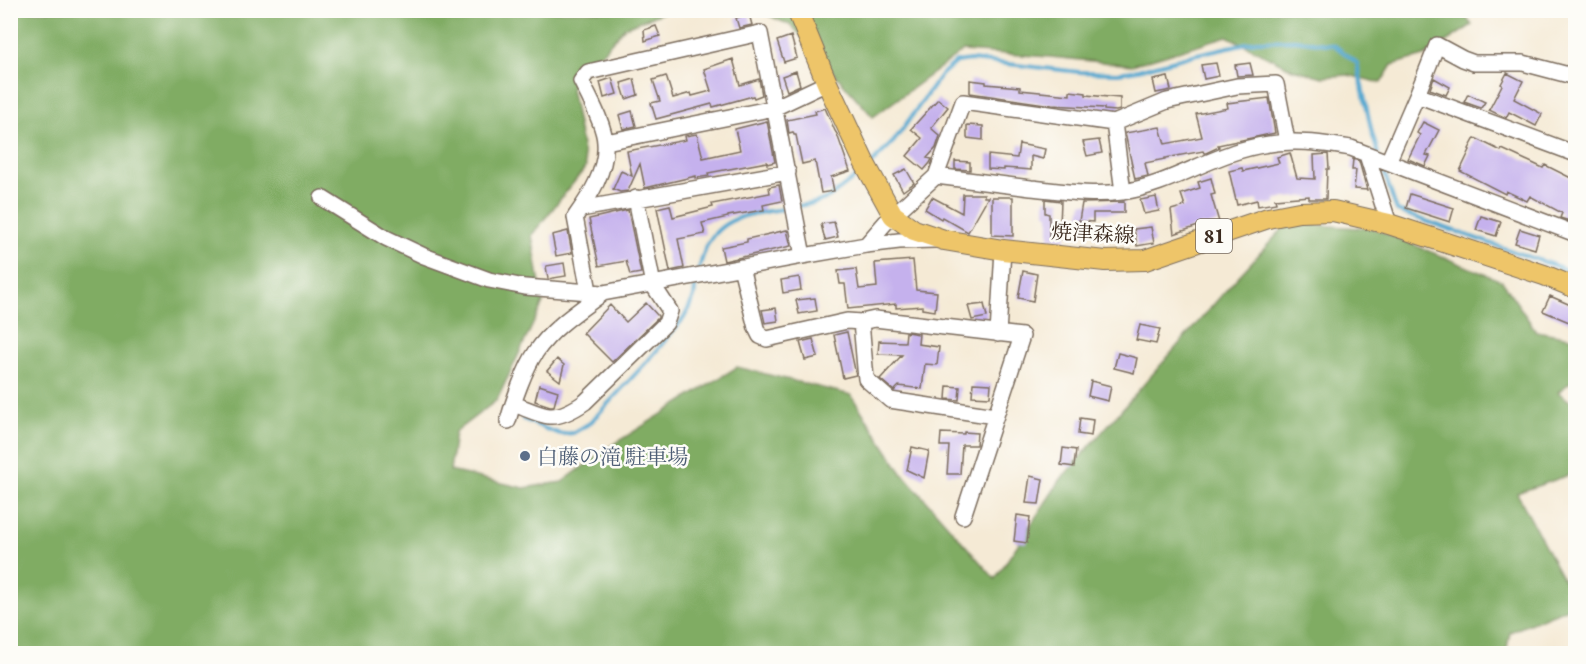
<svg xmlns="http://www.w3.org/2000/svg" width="1586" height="664" font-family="'EB Garamond','Noto Serif JP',serif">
	<rect width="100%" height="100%" fill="#fdfcf7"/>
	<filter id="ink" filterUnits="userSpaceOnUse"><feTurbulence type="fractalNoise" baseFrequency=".0167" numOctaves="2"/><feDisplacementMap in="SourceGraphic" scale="12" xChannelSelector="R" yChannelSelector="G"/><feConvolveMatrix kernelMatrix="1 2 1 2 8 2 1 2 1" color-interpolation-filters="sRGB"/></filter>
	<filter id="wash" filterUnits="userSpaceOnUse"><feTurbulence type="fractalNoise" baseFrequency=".008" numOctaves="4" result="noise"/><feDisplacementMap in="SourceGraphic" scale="24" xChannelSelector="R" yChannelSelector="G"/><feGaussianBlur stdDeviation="1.35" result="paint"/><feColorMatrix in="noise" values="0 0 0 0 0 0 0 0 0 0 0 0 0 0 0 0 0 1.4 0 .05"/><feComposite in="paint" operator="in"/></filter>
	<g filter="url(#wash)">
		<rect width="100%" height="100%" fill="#f5ead5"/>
		<path fill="#80ac64" stroke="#5e6b41" stroke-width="1.5" d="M1460,10L1472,25L1424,56L1392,65L1381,83L1348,75L1323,77L1292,69L1227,36L1132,65L1050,57L963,51L873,117L792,26L759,11Z
			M10,11H667L625,27L571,88L586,167L532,235L543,303L497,400L455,432L450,471L524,488L562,482L612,445L737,367L851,395L902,473L995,579L1061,479L1235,280L1288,223L1375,229L1502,281L1536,331L1575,338V379L1558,392L1575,405V473L1517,493L1575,602V605L1510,632L1506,654H1309L1305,651L1302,654L11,653Z"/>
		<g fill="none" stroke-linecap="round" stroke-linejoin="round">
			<path stroke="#55a8d0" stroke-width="4" d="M871,164L894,141L941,75L956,62L971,60L1079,72L1118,73L1138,70L1197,54L1256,41L1295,40L1334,45L1357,63L1372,133L1378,153
				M1382,166L1397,211L1576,273
				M798,206L815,203L830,197L861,173
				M698,272C701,263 703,253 707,245C723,213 760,213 790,208
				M523,419L546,429L561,434L573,433L590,423L653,355L684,318L694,297L696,279"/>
		</g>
		<g id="blocks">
			<path fill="#c5b1ed" d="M749,14L752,25L739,28L736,18Z
				M656,26L660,36L645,41L644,30Z
				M791,36L797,58L784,62L777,41Z
				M733,59L740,85L759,79L762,95L754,98L753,96L713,107L712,104L656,119L651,103L660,101L653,80L666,76L673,98L691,93L692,96L711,91L704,69Z
				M1216,63L1219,76L1204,79L1201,65Z
				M1250,63L1253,75L1237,76L1235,65Z
				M796,71L800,85L787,91L782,76Z
				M1507,73L1523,81L1514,99L1542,114L1536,126L1509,112L1506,118L1489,110L1502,85L1501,84Z
				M1168,77L1171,90L1156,93L1153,80Z
				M612,78L617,94L604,98L600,82Z
				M1434,78L1450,87L1446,95L1430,89Z
				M634,79L638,95L626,99L621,83Z
				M970,80L986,82V84L1020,87V90L1070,95V91L1086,93V95L1120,98V110L1116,111L1104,110V108L1052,105L970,93Z
				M1468,94L1485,102L1481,108L1464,102Z
				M1269,98L1275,133L1218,145L1219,147L1206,153H1204L1203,151L1165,158V159L1145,163L1148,176L1135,179L1125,133L1160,127L1165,144L1202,137L1196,114L1228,108L1227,103Z
				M938,99L948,107L931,128L940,136L936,148L927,158L932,159L930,163L924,170L907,156L922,138L911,129Z
				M825,108L835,131L837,134L850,171L831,177L834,191L821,193L815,161L802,164L796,135H794L793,132L789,133L787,120L816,114L815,111Z
				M632,111L636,126L623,129L619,115Z
				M767,121L775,162L767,164V162L708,173L709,176L696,178V176L645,188L640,164L628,191L620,192L613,189L621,171L632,176L627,151L686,140L685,136L697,134L703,158L740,150L735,129Z
				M1423,122L1439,130L1426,155L1430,156L1425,166L1408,159L1420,135L1417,133Z
				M967,125L983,126V140L967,138Z
				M1475,138L1501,151L1502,149L1543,168L1545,165L1575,180V215L1573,222L1560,218L1562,213L1530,196L1527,201L1506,191L1505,194L1460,171L1470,150L1469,149Z
				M1099,140L1102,153L1087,156L1083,142Z
				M1019,144L1045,149L1043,159L1031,156V170L1004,168V170L988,169V155L1017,158Z
				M1290,153L1297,178L1315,179L1314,155L1328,154L1329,169H1327L1326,199H1309V196L1275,199L1276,203L1258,206L1257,200L1237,205L1229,171L1242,168L1243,171L1279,163L1277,157Z
				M1353,159L1359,161L1367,190L1354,189L1356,170H1352Z
				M955,161L970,162V170L955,169Z
				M906,169L914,183L903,191L894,175Z
				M1211,178L1215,194L1211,195L1219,222L1204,226V224L1174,234L1171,210L1185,206L1181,194L1200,188L1198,182Z
				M779,185L782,201L763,205L764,210L728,216V217L702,223L705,234L678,239L684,268L670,271L657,208L670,205L673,217L713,207L712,204L770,193L769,187Z
				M963,194H984V197H988L968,232L942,217L941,219L925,209L932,197L962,213Z
				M1410,194L1454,208L1450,222L1406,208Z
				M992,197H1013V236L992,235Z
				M1156,197L1159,211L1144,214L1140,200Z
				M1045,199L1061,201L1060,225H1066V239H1049V214L1045,213Z
				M1124,202V213H1093V222L1079,221L1082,203Z
				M628,210L641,273L630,275L626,261L599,266L589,219Z
				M1481,216L1501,222L1496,236L1476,230Z
				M834,222L838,237L825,240L821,224Z
				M1151,227L1154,243L1137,246L1134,229Z
				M1520,229L1539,235L1535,249L1515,243Z
				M787,230L791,246L724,261L721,247L747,242V239Z
				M568,231L572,253L556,256L552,235Z
				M913,260L916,290L937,292L935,311L922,309V306L896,308V304L848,309L845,284H840L838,271L856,269L859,289L877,287L875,263Z
				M564,263L566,276L548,279L546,266Z
				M1023,271L1037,274L1033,301L1018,298Z
				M799,277L801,290L783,293L781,280Z
				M1550,296L1575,307L1569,322L1543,311Z
				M815,298L817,311L799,314L796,300Z
				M646,303L658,316V318L612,362L583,333L610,305L626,322Z
				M984,304L987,317L972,320L968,306Z
				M776,308L778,321L765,323L762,310Z
				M1140,325L1160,329L1156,344L1136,340Z
				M847,332L856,375L843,378L834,335Z
				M906,332L919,334L918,344L939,347L937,365L925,364L922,389L899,386L894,391L880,379L902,355L878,354L879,341L905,342Z
				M813,339L818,357L805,360L800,342Z
				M1118,353L1137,358L1134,373L1114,368Z
				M557,359L564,365L560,381L547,371Z
				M1091,381L1111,386L1108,401L1088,396Z
				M973,383L991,384L990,397L972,396Z
				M539,385L558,391L554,406H550L535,401Z
				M947,386L960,387L959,400L946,399Z
				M1080,418L1093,420L1091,436L1078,434Z
				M964,432L977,433L976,445H962L960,474H947L949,446H940L941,433L964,434Z
				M912,447L929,451L924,478L907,470Z
				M1063,448L1076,450L1074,467L1061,465Z
				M1030,476L1043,479L1039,504L1026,503Z
				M1017,515L1030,517L1027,543L1014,541Z"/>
		</g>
	</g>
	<g filter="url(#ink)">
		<use href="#blocks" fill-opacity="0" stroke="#7c6d5e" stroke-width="1.5"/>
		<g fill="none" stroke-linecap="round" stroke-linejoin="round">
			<defs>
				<path id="minor" d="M1417,95L1576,154
					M1114,123L1123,192
					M606,142L774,108L827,83
					M1367,155L1389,224
					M1388,162L1417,95L1437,45L1463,59L1474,63H1523L1576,77
					M936,176C968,180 1000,184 1031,188C1062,191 1092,196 1122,192C1164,186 1199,163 1238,151C1280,138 1310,141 1351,148L1576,234
					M322,198L386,238L424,256L489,280L525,287L603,293L803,256L866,245L886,222L936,176L963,102L1114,123L1167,101L1237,86L1276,84L1287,141
					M581,209L788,172
					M866,245L899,241L935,240
					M741,267L756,328L760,336L767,339L847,321L861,322L875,319L1022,336L963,516
					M589,291L575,217C590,196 607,170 605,143C605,126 589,97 581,81L588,72L760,33L803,256
					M861,322L866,379L890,400L995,416
					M998,334L1003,250
					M513,404C523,407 539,415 549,416C561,417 575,409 585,402L666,323L670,311L653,285L636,198
					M508,421C513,402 525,368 536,352C553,327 580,310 603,293"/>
				<path id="major" d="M797,10L827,83L864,162L893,215L914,230L944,240L1003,250L1105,261L1145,260L1268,218L1299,212L1333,211L1389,224L1544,275L1576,288"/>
			</defs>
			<use href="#minor" stroke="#7c6d5e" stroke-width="18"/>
			<use href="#major" stroke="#7c6d5e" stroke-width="22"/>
			<use href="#minor" stroke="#fff" stroke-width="15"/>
			<use href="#major" stroke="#eec569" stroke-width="20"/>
		</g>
	</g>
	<circle fill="#5c6f8a" stroke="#fdfcf7" stroke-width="2" cx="525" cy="456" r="6"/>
	<g text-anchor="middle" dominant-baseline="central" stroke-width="5" stroke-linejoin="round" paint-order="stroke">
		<rect fill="#fdfcf7" stroke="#75695f" stroke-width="1.5" x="1196" y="219" width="36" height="34" rx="4.5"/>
		<g font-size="20" font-weight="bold" fill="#3b2a1e">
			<text x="1214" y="236">81</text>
		</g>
		<g font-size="21" fill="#3b2a1e" stroke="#fdfcf7">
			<text transform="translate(1093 233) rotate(3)">焼津森線</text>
		</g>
		<g font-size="21" fill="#4e5e75" stroke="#fdfcf7" text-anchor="start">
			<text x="537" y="456">白藤の滝 駐車場</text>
		</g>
	</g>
	<rect width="1586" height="664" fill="none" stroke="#fdfcf7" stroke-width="36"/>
</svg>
